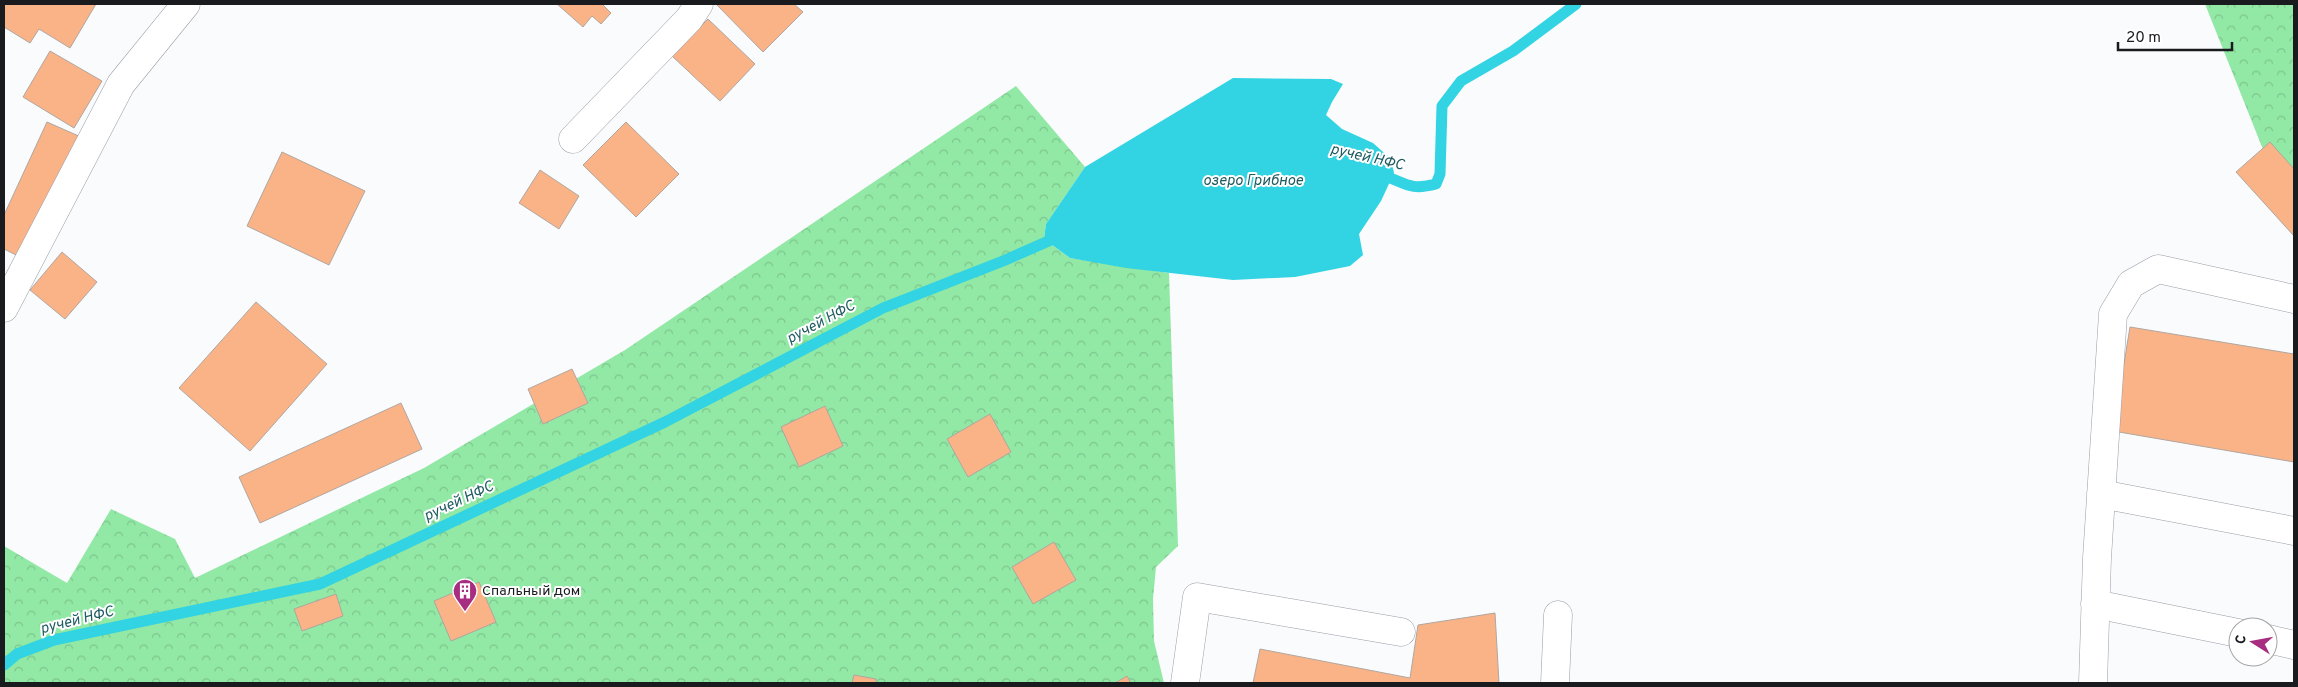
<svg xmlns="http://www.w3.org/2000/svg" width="2298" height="687" font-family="Overpass,sans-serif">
	<defs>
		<pattern id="forest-crowns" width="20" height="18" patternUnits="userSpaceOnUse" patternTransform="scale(1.25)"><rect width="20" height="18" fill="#92e8a5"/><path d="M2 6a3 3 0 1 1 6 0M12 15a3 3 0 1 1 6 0" fill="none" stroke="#7dc68e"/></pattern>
	</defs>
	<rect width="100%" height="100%" fill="#fafbfd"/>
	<path fill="url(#forest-crowns)" d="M2205,4H2294V179L2272,172Z
		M1016,86L1085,167L1046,224L1044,239L1070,258L1169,273L1178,546L1156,567L1153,599L1154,641L1164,683H4V546L67,583L111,509L175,539L195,578L424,468L625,350Z"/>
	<path fill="#32d3e2" d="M1233,78L1331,79L1343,84L1332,102L1326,115L1342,129L1373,143L1391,159L1394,173L1381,201L1359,234L1363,255L1350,266L1295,277L1233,280L1126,268L1070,258L1044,239L1046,224L1085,167Z"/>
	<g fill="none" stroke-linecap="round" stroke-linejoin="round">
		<path stroke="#32d3e2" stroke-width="11" d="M1377,174C1404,180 1406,192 1436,184L1440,174L1442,106L1461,81L1513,51L1576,4
			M4,665L17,654L54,640L320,584L665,422L883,308L1003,261L1060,236"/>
	</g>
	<path fill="#fab387" stroke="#b0a69f" d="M4,4H96L70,48L39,29L30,43L4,27Z
		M557,4H602L611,13L601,24L592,16L583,27Z
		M716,4H794L803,12L763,52Z
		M708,19L755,64L720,101L672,56Z
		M50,51L102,81L74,128L23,97Z
		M47,122L81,137L24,259L4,249V215Z
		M626,122L679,174L636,217L583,165Z
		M2270,142L2294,169V236L2236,172Z
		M282,152L365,191L329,265L247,226Z
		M540,170L579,196L559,229L519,203Z
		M62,252L97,282L65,319L30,290Z
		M256,302L327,364L250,451L179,388Z
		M2130,327L2294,354V462L2113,431Z
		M572,369L588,403L543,424L528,389Z
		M401,403L422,449L260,523L239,477Z
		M825,406L843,446L799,467L781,427Z
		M990,414L1011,452L968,477L947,439Z
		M1054,542L1076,580L1033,604L1012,567Z
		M479,582L496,622L451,641L434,601Z
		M336,594L343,616L302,631L294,609Z
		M1495,613L1499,683H1253L1260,649L1410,678L1418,625Z
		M854,675L876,679V683H852Z
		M1127,676L1131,683H1115Z"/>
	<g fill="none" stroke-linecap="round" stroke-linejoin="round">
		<defs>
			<path id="minor" d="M573,139L689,19L699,4
				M4,308L121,84L186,4
				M2101,494L2294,531
				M2095,604L2238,633
				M2268,639L2294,645
				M1185,683L1197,597L1401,632
				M1555,683L1558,615
				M2093,683L2097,558L2113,314L2131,284L2158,269L2294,299"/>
		</defs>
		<use href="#minor" stroke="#999da7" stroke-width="29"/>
		<use href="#minor" stroke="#fff" stroke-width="28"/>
	</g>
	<defs>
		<symbol id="building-pin" viewBox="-11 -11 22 30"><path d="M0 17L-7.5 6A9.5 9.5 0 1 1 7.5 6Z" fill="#a72d80" stroke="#fff"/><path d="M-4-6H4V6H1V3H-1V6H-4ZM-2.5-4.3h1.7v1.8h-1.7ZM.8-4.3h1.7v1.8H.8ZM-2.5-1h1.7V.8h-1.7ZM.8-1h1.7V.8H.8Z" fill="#fff"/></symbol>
	</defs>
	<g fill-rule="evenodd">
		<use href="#building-pin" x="451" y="577" width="28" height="38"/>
	</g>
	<g text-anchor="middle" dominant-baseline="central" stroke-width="4" stroke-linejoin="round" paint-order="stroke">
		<g font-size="14" fill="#1a1b1f" stroke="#fff" text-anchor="start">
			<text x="482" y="591">Спальный дом</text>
		</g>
		<g font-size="15" font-style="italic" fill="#1e5c62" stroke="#fff">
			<text transform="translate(1367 158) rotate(13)">ручей НФС</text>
			<text x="1253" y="181">озеро Грибное</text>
			<text transform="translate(821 323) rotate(-28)">ручей НФС</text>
			<text transform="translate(459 502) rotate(-25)">ручей НФС</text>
			<text transform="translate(77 621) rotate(-14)">ручей НФС</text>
		</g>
	</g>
	<rect width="2298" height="687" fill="none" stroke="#1a1b1f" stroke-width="10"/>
	<g transform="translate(2253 642) rotate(281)"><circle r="24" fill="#ffffff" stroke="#a3a4a5"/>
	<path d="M0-4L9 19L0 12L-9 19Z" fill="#a72d80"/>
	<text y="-8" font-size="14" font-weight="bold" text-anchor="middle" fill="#1a1b1f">С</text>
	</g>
	<path d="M2118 42v8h114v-8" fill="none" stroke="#1a1b1f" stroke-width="2.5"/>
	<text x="2126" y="42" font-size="15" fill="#1a1b1f" stroke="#ffffff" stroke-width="4" paint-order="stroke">20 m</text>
</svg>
